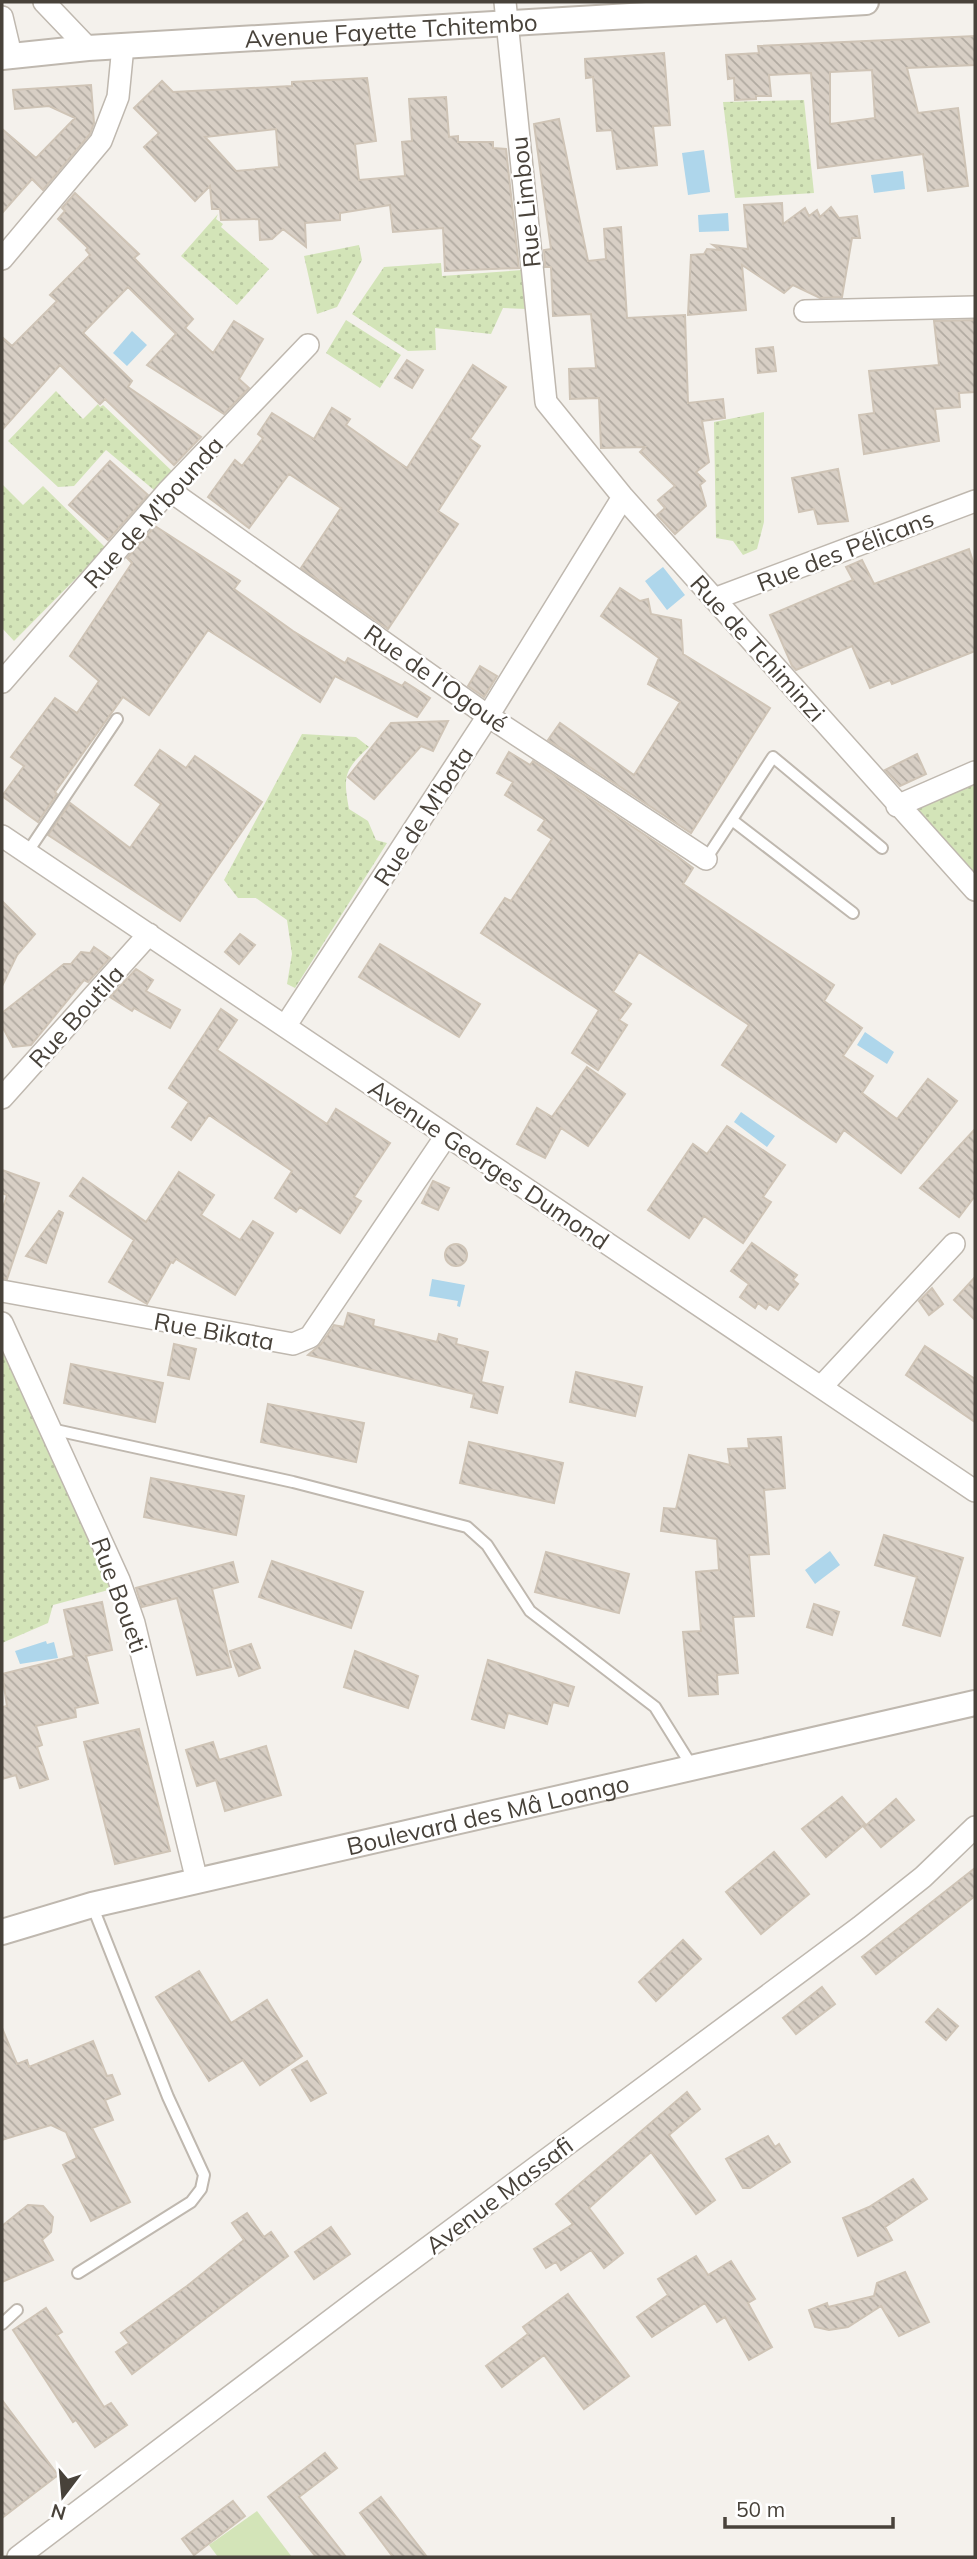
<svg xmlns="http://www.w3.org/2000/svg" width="977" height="2559" font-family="Mulish,sans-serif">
	<defs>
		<pattern id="grass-dots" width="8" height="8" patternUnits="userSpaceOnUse" patternTransform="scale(1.75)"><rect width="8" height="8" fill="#d3e4b8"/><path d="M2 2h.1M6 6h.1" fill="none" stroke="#b7c59f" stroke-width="1.8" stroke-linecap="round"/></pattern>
		<pattern id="building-back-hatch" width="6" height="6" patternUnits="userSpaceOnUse" patternTransform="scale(1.75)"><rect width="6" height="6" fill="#d8cfc5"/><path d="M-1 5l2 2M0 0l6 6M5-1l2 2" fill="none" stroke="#b1aaa1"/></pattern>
	</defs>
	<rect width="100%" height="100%" fill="#f4f1ec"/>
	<path fill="url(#grass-dots)" d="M804,100L814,193L735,198L723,102Z
		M218,214L216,219L223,224L221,227L269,269L237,305L181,256Z
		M359,245L362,260L337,307L317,314L304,256Z
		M441,263L442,276L523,270L527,309L503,308L491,334L435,328L436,350L408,351L352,314L384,267Z
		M346,320L401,355L380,388L326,353Z
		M56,391L83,419L98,404L100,407L103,405L174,473L154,490L106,450L74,486L58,487L8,441Z
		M764,412V522L757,549L743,555L733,541L716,538L714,422Z
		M2,484L23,505L43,486L106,548L14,641L2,628Z
		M302,734L356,737L369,747C344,770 343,776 349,809L368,821L376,840L387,843L295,988L287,984L292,954L287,920L256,898H238L224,880Z
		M975,782V883L914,807Z
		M2,1326L112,1589L53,1605L48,1623L2,1643Z"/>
	<path fill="#d3e4b8" d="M257,2511L292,2557H218L209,2545Z"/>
	<path fill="#aed6eb" d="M704,150L710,192L688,195L682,153Z
		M903,171L905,189L874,193L871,175Z
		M728,213L729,231L699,232L698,215Z
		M132,331L147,345L127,366L113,353Z
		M663,567L685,595L667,610L645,581Z
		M865,1032L894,1052L887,1064L857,1045Z
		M741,1112L775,1136L767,1147L734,1122Z
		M432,1279L465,1285L460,1307L457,1306L458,1301L429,1296Z
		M830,1551L840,1565L815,1584L805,1570Z
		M46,1641L47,1644L54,1642L58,1658L20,1664L15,1651Z"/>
	<path fill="url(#building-back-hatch)" stroke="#cfc4b6" stroke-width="2" fill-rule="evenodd" d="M975,36V65L907,68L918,113L958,108L968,186L928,191L923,154L818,168L811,73L769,75L771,96H756V99L735,100L734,78L728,79L726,55L759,53L758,46ZM872,70L875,118L830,124V72Z
		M664,53L670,125L653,126L657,165L617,169L612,130L597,131L593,77L586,78L585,59Z
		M367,78L376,141L355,144L359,180L405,176L402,142L412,141L409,99L446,97L449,137L458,136V142H493V148L506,149L519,268L445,271L443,228L393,232L390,205L340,213V220L305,223L306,247L283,229L272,239L260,240L259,219L221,220L220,209H212L210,186L195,201L144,147L159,133L134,108L162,81L173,92L292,86V82ZM276,129L279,167L236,171L205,137Z
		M91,85L94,123L90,134L43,190L32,179L2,213V129L36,158L75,118L49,106L15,109L13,90Z
		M559,119L588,261L606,259L604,229L621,227L627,318L685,315L688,403L723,399L725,418L702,421L709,462L696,472L705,481L700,485L706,506L675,534L657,515L665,508L658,500L675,486L640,452L645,447L601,448L599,398L570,399L569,369L596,368L591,314L553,316L551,267H545L544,250L551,249L534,124Z
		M75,193L139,254L134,258L193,319L185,328L213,353L234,321L263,339L239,379L249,388L224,414L147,365L176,334L128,287L83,333L132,381L128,387L201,437L174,465L105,399L100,404L60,365L2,430V337L12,346L57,301L50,295L90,255L86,250L88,248L58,219L65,211L62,208Z
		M782,203L783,224L805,208L809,216L817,210L820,217L831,207L839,218L857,216L860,238H852L842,297L820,298L793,285L784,293L742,265L746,310L688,315L691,255L704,254L707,249L720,250L713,245L748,249L744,205Z
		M975,320V392L959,393L960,407L935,409L939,441L864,454L859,415L874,413L869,371L939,365L934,321Z
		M773,347L776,371L758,373L756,349Z
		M407,360L423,370L412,388L395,378Z
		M473,365L506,387L470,439L480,446L438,511L458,524L388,629L301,568L341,508L289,474L249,528L208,497L235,460L242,466L263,438L258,434L272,413L314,439L332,408L350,419L346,425L407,468Z
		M110,461L148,495L108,540L69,505Z
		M838,469L848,521L818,524L814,509L799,512L792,478Z
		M155,526L240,581L234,589L293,631L345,663L348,658L402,686L405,682L430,698L417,717L335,676L320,702L208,630L149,715L123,697L55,792L57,794L38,822L2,796L24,766L11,757L55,698L77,713L99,681L70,656L132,563L127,558Z
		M969,549L975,568V651L892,684L890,680L870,688L852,646L796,670L792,666L770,615L853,580L846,567L862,560L874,584Z
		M620,588L640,601L648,599L651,614L681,620L683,654L770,708L691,833L548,740L560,723L634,775L680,702L648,684L659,658L601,616Z
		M480,666L497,676L484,697L468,686Z
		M448,721L433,751L421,746L374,799L348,777L391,723Z
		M160,750L186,768L195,756L262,802L180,921L48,835L70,803L130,848L161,804L135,785Z
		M509,752L530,765L533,761L677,856L693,868L683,884L834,985L824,1001L862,1028L843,1056L873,1076L862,1093L897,1119L928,1079L957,1101L901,1173L844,1130L836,1142L722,1065L749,1025L639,952L613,992L631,1004L619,1020L627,1025L598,1070L572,1053L599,1010L481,933L505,898L511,901L552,839L538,830L545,820L505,795L513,782L497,773Z
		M917,754L926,774L900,786L885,770Z
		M2,901L35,934L17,955L2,986Z
		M240,934L255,945L239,964L225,952Z
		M380,944L480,1004L459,1037L359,977Z
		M94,947L110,958L88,982L84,980L31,1045L13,1047L2,1026V1013L64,964H71L81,952L90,953Z
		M136,969L153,980L146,991L180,1010L170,1028L134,1008L132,1011L110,997Z
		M221,1009L237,1020L217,1050L327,1124L336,1109L390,1143L354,1197L361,1201L340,1233L300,1207L296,1212L275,1198L292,1171L209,1115L191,1140L172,1127L189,1102L169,1088Z
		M587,1067L625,1094L588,1146L561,1128L545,1158L517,1144L537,1108L552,1117Z
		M727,1126L785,1165L763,1197L771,1202L743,1243L704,1216L689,1238L648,1210L693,1144L707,1154Z
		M975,1129V1196L959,1217L920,1188Z
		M2,1170L39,1183L7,1279L2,1278V1211L7,1195L2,1193Z
		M179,1172L214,1195L201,1215L240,1240L253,1221L273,1233L235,1295L176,1259L173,1263L171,1262L147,1304L109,1282L134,1240L70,1196L83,1178L146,1222Z
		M433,1181L449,1188L438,1210L422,1203Z
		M59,1211L63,1213L46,1263L26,1256Z
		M752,1243L797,1275L793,1280L798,1284L778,1310L769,1304L766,1309L758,1303L755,1308L740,1297L749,1284L731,1271Z
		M445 1255a11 11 0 1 1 22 0a11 11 0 1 1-22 0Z
		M975,1277V1320L954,1300Z
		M932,1288L943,1304L929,1315L919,1301Z
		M348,1313L374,1320L373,1326L437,1342L439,1334L457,1339L456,1344L488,1352L481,1382L503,1387L497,1413L471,1407L474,1394L308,1355L321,1344L334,1325L344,1327Z
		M174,1344L196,1349L189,1379L168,1375Z
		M925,1346L975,1379V1422L906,1375Z
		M71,1364L163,1383L155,1422L64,1403Z
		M576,1372L642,1387L635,1416L570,1402Z
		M268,1404L364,1423L356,1462L261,1442Z
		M781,1437L785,1488L764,1490L769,1554L749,1555L754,1616L733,1617L738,1673L717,1675L718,1694L689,1696L683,1632L701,1631L696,1572L719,1570L717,1539L661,1531L664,1508L676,1509L689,1455L730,1465L728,1449L749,1448L748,1439Z
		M469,1442L563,1463L554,1503L460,1483Z
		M151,1478L244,1496L236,1535L144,1517Z
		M884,1535L963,1558L940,1636L903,1625L917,1577L875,1565Z
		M546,1552L629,1574L619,1613L535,1592Z
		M272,1561L363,1592L351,1628L259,1597Z
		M233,1562L238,1582L212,1589L231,1667L197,1675L177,1598L142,1607L136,1588Z
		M102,1602L112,1650L86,1656L98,1703L75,1708L76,1717L36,1726L42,1745L37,1747L48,1779L20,1788L16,1775L2,1779V1707L7,1706L2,1674L74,1656L64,1610Z
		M814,1604L839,1612L832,1635L807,1627Z
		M251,1644L260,1668L239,1676L230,1651Z
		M355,1651L418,1676L408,1708L344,1687Z
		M488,1660L574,1687L568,1706L553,1702L547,1724L508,1713L504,1728L472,1719Z
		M139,1729L170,1851L115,1864L84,1742Z
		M213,1742L219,1760L266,1746L281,1795L225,1811L216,1780L197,1786L186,1750Z
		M842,1797L865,1824L826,1857L802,1829Z
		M896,1799L914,1820L881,1847L864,1827Z
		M774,1852L809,1894L761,1934L726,1892Z
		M975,1868V1896L876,1974L862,1957Z
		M683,1940L701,1959L656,2001L639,1982Z
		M199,1971L231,2023L267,2000L302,2056L260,2085L243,2060L209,2081L156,1997Z
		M822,1987L835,2004L796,2034L783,2018Z
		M938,2009L958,2026L946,2040L926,2022Z
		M2,2028L17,2064L27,2060L29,2067L93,2041L107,2076L112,2075L120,2094L105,2100L113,2120L92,2128L130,2202L91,2221L63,2165L77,2158L66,2132L51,2125L2,2140Z
		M307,2061L326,2093L311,2101L292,2070Z
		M687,2092L700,2109L669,2135L715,2200L696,2214L651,2152L589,2208L623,2253L604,2268L591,2250L561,2270L556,2262L546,2268L534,2249L573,2224L556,2204Z
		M768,2136L775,2147L779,2144L790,2162L750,2188H743L726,2159Z
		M913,2179L927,2199L885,2227L892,2240L858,2256L843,2218L869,2207Z
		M28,2205L43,2206L53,2217L51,2232L42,2240L53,2260L2,2282V2226Z
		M247,2213L264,2237L271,2232L288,2256L132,2374L116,2352L129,2343L121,2333L187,2286L244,2240L232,2223Z
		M331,2227L350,2254L314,2279L295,2252Z
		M696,2256L708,2275L731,2261L755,2299L748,2303L772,2347L749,2360L725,2317L717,2322L705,2303L652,2337L637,2317L668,2295L658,2279Z
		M905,2272L929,2322L899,2336L881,2306L848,2327L829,2330L815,2327L809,2310L827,2303L828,2307L874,2296L877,2283Z
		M568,2294L629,2376L584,2409L544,2355L502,2387L486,2366L528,2334L523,2327Z
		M46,2308L62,2332L57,2335L104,2407L111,2403L127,2425L95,2447L76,2420L73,2422L13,2330Z
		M2,2400L58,2475L2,2518Z
		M325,2453L337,2468L299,2497L346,2557H316L268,2497Z
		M381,2497L427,2557H393L360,2513Z
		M233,2501L245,2516L194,2555L182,2539Z"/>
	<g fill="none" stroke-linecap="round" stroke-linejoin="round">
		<defs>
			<path id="service" d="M732,820L853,913
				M27,853L117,719
				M706,859L773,757L882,848
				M51,1429L293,1482L467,1527L487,1545L530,1611L655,1707L693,1768
				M78,2273L191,2202L201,2189L204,2175L168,2097L92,1905
				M2,2324L17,2310"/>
			<path id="minor" d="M44,2L88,48
				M505,2L546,402L623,497L975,890
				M2,17L11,55
				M2,259L101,141L118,97L123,46
				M805,311L975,307
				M169,490L488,716L706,859
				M714,599L975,501
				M2,682L169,490L308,345
				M897,806L975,772
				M2,836L975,1491
				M286,1025L488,716L623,497
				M2,1098L149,934
				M2,1291L293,1344L310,1337L446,1136
				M2,1323L119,1580L134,1623L197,1881
				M822,1386L954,1244
				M18,2557L372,2289L860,1927L923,1877L975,1827"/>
			<g id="tertiary">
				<path id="s1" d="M2,57L88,48L866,2"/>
				<path id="s2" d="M2,1932L92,1905L975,1703"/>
			</g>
		</defs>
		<use href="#service" stroke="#bfb8af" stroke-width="14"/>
		<use href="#minor" stroke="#bfb8af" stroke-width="24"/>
		<use href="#tertiary" stroke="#bfb8af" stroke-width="28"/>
		<use href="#service" stroke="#fff" stroke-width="10"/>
		<use href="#minor" stroke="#fff" stroke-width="21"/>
		<use href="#tertiary" stroke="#fff" stroke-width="24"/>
	</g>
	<g text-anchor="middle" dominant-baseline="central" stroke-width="5" stroke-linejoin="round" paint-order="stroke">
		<g font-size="24" fill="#48423a" stroke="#fff">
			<text stroke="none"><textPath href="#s1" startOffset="390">Avenue Fayette Tchitembo</textPath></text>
			<text transform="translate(525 202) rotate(-96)">Rue Limbou</text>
			<text transform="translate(153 512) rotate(-48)">Rue de M'bounda</text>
			<text transform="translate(845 550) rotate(-21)">Rue des Pélicans</text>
			<text transform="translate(758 648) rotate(48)">Rue de Tchiminzi</text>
			<text transform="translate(436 678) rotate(35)">Rue de l'Ogoué</text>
			<text transform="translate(423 816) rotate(-57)">Rue de M'bota</text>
			<text transform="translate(76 1016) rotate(-48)">Rue Boutila</text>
			<text transform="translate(489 1164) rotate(34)">Avenue Georges Dumond</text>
			<text transform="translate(214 1331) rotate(10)">Rue Bikata</text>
			<text transform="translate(120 1595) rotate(70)">Rue Boueti</text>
			<text stroke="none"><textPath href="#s2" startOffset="500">Boulevard des Mâ Loango</textPath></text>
			<text transform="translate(499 2195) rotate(-37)">Avenue Massafi</text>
		</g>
	</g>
	<rect width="977" height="2559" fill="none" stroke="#48423a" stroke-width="7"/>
	<g transform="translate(63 2496) rotate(196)" stroke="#ffffff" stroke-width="5" paint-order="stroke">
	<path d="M0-5L12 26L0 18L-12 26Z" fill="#48423a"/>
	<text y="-10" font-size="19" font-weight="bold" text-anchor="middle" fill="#48423a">N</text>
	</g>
	<path d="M725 2517v10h168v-10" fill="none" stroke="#48423a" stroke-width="3.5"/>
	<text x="736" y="2517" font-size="21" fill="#48423a" stroke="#ffffff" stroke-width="5" paint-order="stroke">50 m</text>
</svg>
